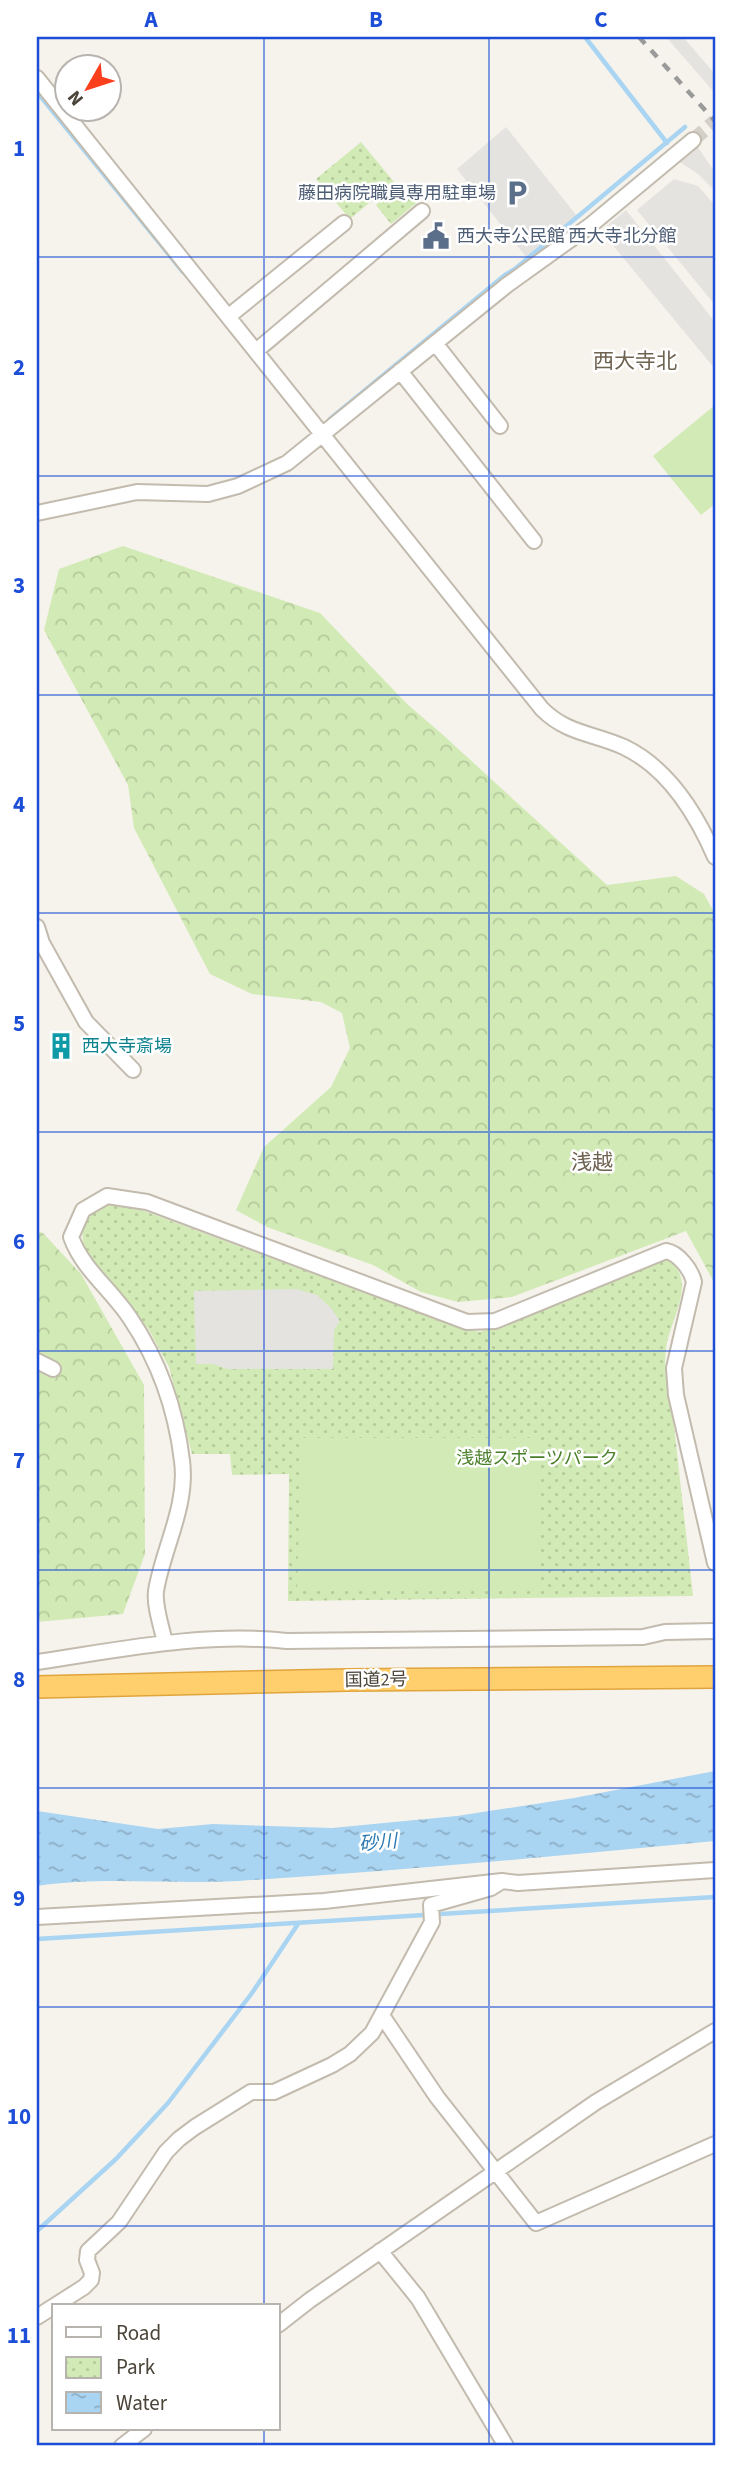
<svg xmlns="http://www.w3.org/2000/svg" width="752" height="2483" font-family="'Source Sans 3','Noto Sans JP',sans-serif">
	<defs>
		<pattern id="forest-crowns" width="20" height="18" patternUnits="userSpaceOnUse" patternTransform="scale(1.75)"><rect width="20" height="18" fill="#d2eab5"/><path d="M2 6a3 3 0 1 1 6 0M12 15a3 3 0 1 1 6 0" fill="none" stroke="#b6ca9c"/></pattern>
		<pattern id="park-dots" width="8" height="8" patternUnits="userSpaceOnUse" patternTransform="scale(1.75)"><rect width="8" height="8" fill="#d2eab5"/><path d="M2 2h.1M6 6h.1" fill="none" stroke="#b6ca9c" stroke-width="1.8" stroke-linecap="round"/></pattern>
		<pattern id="water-ripples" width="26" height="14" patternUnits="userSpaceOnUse" patternTransform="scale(1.75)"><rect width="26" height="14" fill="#a9d4f2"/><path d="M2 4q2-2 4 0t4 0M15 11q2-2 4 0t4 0" fill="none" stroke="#8caec5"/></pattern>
	</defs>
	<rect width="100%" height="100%" fill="#f6f3ec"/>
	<path fill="url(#forest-crowns)" d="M123,546L320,613L407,704L442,734L607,885L676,876L704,894L715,914V1284L686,1231L512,1297L458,1302L421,1292L373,1265L267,1227L236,1210L264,1147L331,1087L350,1048L342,1013L321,1002L252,994L210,974L134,828L128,785L44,630L59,569Z
		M37,1231L43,1233L81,1274L144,1385L145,1554L123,1614L37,1622Z"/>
	<path fill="url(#park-dots)" d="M361,142L394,182L350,219L316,179Z
		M395,189L421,199L391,224L376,205Z
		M125,1204L457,1327L480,1332L662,1256C702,1277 670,1317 666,1349C663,1368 668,1389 672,1408L693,1596L288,1601L289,1474L232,1475L230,1454H192L169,1367L149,1330L84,1253L82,1229L89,1213L103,1205Z"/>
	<path fill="#d2eab5" d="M715,405V504L701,515L653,456Z
		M301,1438H537V1590L297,1591Z"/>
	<path fill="#e5e3e0" d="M666,37H683L715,74V89L713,91Z
		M506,127L577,216L526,257L457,169Z
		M697,146L715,172V186L712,188L698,174L678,161Z
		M674,179L698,186L715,205V305L637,210Z
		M626,210L715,322V369L601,231Z
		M296,1289L317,1295L331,1308L340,1321L334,1330L333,1369H227L213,1364H196L194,1291Z"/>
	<path fill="url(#water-ripples)" d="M715,1771V1841C556,1856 398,1871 238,1881C171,1885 103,1876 37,1886V1811L158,1829L213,1824L332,1828L457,1816L574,1798Z"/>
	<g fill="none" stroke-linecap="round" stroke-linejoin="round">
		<path stroke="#a9d4f2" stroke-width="4.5" d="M585,37L667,143
			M37,92L183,272
			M330,419L505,275L515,269L685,127
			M37,1939L715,1897
			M37,2231L116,2159L168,2103L252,1993L298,1924"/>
		<path stroke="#d4d0c8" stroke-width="14" stroke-dasharray="14 7" stroke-linecap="butt" d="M693,140L715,121"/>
		<defs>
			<path id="minor" d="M37,78L542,709C567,734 593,733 624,747C668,768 696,813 715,857
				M229,316L344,223
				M435,343L500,426
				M256,351L422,211
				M400,371L534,541
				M37,513L137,492L208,494L238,486L287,463L507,285L592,224L693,140
				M37,927L42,943L86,1022L133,1070
				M37,1361L53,1369
				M165,1643C162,1628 154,1606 156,1591C163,1548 188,1506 182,1461C176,1410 159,1361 130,1318C111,1289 83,1270 71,1237L83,1210L107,1196L147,1202L467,1322L495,1321L666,1251C678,1253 691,1269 694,1282L674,1368L676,1395L715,1563
				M37,1662C119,1650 203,1632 287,1641L643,1637L665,1632L715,1631
				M37,1917L324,1901L502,1881L518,1883L715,1870
				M383,2017L437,2097L536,2223L715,2144
				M380,2251L418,2298L506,2446
				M37,2317L84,2287L91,2280L92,2273L87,2260L88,2251L119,2222L166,2152L179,2139L195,2127L251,2092H274L332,2065L350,2054L372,2033L432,1922L431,1905L491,1888L502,1881
				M278,2325L310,2300L596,2102L715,2031
				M122,2446L144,2429"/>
			<path id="highway" d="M37,1687L347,1680L715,1677"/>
		</defs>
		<use href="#minor" stroke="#c2bbae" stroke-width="18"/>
		<use href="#highway" stroke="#e0a43c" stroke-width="24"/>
		<use href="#minor" stroke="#fff" stroke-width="14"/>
		<use href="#highway" stroke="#ffcf6e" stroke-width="21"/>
		<path stroke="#9a9a9a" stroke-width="4.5" stroke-dasharray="9 9" stroke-linecap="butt" d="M639,37L715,121"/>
	</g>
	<path fill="none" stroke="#1d4ed8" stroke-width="2" stroke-opacity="0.55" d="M264,37V2306M489,37V2446M37,257H715M37,476H715M37,695H715M37,913H715M37,1132H715M37,1351H715M37,1570H715M37,1788H715M37,2007H715M37,2226H715M264,2429V2446"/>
	<defs>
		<symbol id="parking-bare" viewBox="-9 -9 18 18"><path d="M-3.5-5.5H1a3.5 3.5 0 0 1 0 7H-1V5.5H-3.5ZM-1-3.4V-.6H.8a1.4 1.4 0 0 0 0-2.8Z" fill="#5c6f8a" stroke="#fff" stroke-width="2.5" paint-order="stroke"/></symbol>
		<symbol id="civic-bare" viewBox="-9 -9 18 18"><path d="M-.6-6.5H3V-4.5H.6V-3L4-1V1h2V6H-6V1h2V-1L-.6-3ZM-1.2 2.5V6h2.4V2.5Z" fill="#5c6f8a" stroke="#fff" stroke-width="2.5" paint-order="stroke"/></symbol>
		<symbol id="building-bare" viewBox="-9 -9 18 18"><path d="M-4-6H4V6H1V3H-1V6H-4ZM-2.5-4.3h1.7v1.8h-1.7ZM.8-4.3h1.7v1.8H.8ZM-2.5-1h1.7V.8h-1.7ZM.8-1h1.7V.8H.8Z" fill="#0f9aa8" stroke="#fff" stroke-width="2.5" paint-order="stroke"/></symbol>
	</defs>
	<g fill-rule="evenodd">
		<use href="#parking-bare" x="498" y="174" width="38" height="38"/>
		<use href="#civic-bare" x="417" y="217" width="38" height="38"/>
		<use href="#building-bare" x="42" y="1027" width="38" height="38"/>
	</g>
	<g text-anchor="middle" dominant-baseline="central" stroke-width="5" stroke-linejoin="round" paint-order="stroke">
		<g font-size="18" fill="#4e5e75" stroke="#fff" text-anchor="end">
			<text x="496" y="193">藤田病院職員専用駐車場</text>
			<text x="457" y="236" text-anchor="start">西大寺公民館 西大寺北分館</text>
		</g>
		<g font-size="18" fill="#0d838f" stroke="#fff" text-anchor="start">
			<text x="82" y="1046">西大寺斎場</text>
		</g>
		<g font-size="18" fill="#4a7f2a" stroke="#fff">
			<text x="537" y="1458">浅越スポーツパーク</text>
		</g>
		<g font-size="18" fill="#4b4439" stroke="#fff">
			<text transform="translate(376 1680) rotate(-1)">国道2号</text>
		</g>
		<g font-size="19" font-style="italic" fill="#2e7ab2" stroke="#fff">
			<text transform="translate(378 1843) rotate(-5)">砂川</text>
		</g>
		<g font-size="21" fill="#6e6250" stroke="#fff">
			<text x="635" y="361">西大寺北</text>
			<text x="592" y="1162">浅越</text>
		</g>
	</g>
	<rect width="752" height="2483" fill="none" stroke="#ffffff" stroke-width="77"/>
	<rect x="52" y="2304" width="228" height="126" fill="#ffffff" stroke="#b7b4b0" stroke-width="2"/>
	<rect x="66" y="2327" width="35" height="10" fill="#ffffff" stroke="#b7b4b0" stroke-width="2"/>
	<text x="116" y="2340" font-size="21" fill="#4b4439">Road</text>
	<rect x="66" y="2357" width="35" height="21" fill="url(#park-dots)" stroke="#b7b4b0" stroke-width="2"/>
	<text x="116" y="2374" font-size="21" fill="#4b4439">Park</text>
	<rect x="66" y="2392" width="35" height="21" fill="url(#water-ripples)" stroke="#b7b4b0" stroke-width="2"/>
	<text x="116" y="2410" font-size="21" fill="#4b4439">Water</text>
	<g transform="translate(88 88) rotate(231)"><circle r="33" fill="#ffffff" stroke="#b7b4b0" stroke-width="2"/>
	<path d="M0-5L12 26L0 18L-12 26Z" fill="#fc3f1d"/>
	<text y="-10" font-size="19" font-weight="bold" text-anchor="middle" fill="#4b4439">N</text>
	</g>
	<rect x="38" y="38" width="676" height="2406" fill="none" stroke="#1d4ed8" stroke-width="2.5"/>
	<g font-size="23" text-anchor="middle" font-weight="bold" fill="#1d4ed8">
		<text x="151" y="27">A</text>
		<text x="376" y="27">B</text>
		<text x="601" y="27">C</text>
		<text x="19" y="156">1</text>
		<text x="19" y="375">2</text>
		<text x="19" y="593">3</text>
		<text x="19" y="812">4</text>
		<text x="19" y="1031">5</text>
		<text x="19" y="1249">6</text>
		<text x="19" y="1468">7</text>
		<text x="19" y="1687">8</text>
		<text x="19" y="1906">9</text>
		<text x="19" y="2124">10</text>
		<text x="19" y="2343">11</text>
	</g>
</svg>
